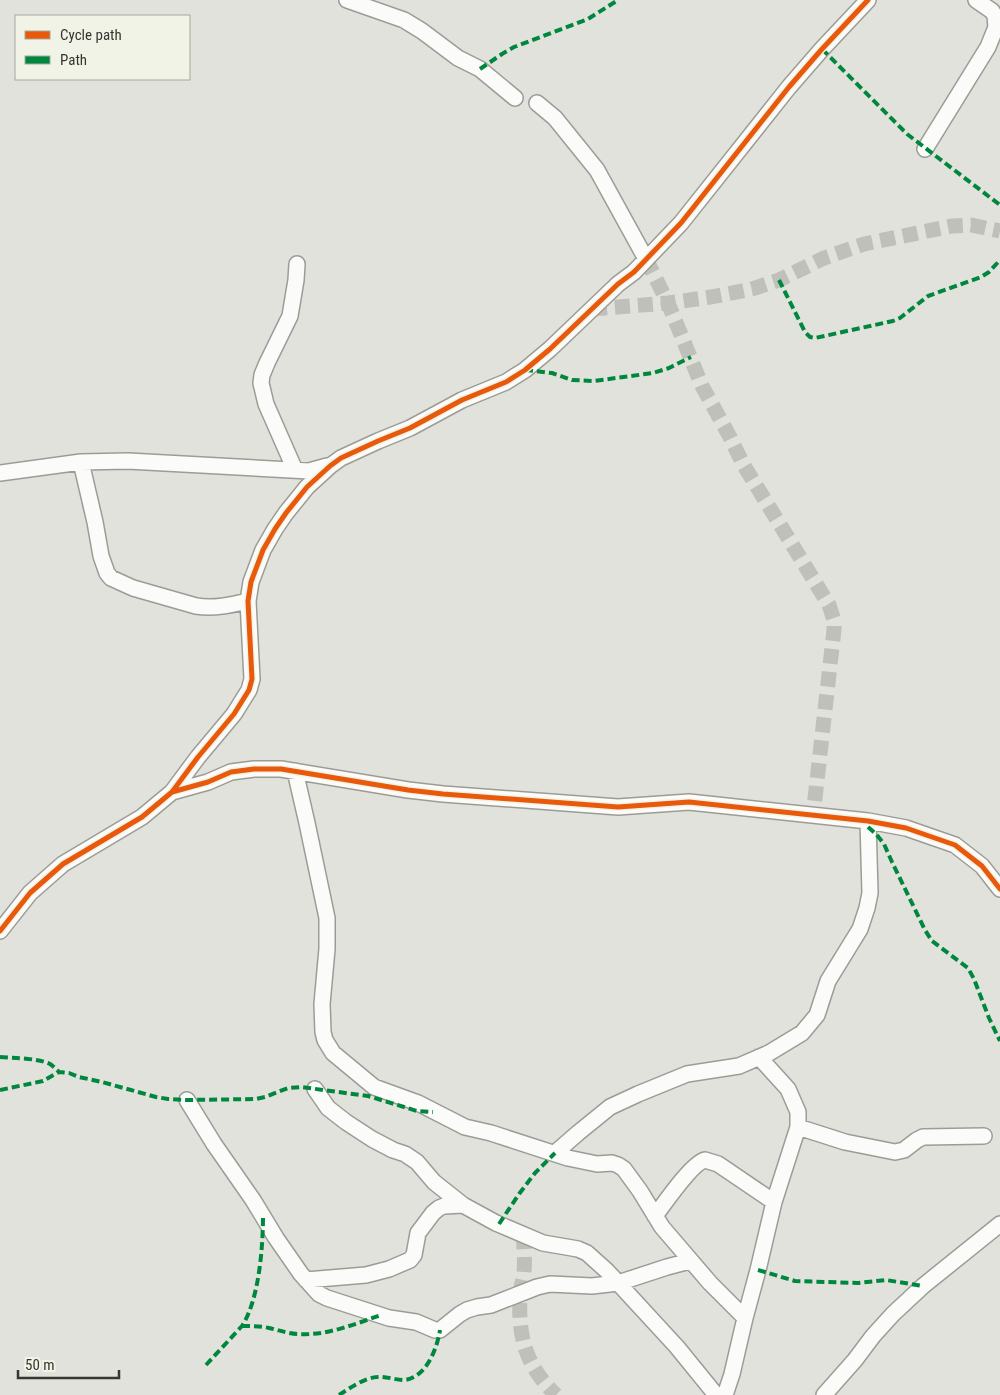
<svg xmlns="http://www.w3.org/2000/svg" width="1000" height="1395" font-family="'Roboto Condensed',sans-serif">
	<rect width="100%" height="100%" fill="#e2e2dc"/>
	<g fill="none" stroke-linecap="round" stroke-linejoin="round">
		<path stroke="#bfc0ba" stroke-width="15" stroke-dasharray="15 8" stroke-linecap="butt" d="M646,259L668,303L702,386L730,437L743,464L829,605L834,620V630L813,816
			M592,309L668,303L711,297L752,289L779,280L824,258L864,244L952,226L971,225L1000,231
			M523,1234C524,1248 525,1260 524,1273C523,1281 520,1289 520,1296C518,1338 526,1366 556,1395"/>
		<defs>
			<path id="minor" d="M347,0L404,20L422,31L458,58L480,69L515,98
				M537,103L555,118L597,170L646,259
				M925,149L988,47L996,27L995,16L992,11L976,0
				M81,462L95,522L101,556L107,573L111,578L133,588L196,606C214,609 231,605 248,601
				M295,470L266,404L261,383L262,375L267,363L290,316L296,280L297,264
				M0,473L81,462L128,461L309,471L327,466
				M295,771L307,823L327,918V949L322,1004L323,1032L325,1040L333,1053L374,1087L418,1103L465,1127L491,1133L568,1158L597,1164L612,1163L618,1165L624,1169L640,1191L662,1227L710,1283L745,1318
				M172,792L208,782L231,772L254,769H281L408,790L443,794L618,807L689,802L868,821L906,828L955,845L982,866L1000,889
				M0,931L30,893L63,864L142,817L172,792L198,757L234,714L249,690L252,679L248,601L251,582L263,550L275,529L286,513L307,487L330,466L341,458L378,441L410,428L462,400L506,382L525,370L550,349L618,284L634,272L681,223L789,87L822,49L868,0
				M315,1089L328,1108L346,1122L372,1139L393,1150L405,1154L417,1162L434,1182L463,1205L496,1223L543,1243L578,1249L587,1253L607,1271L677,1347L716,1395
				M187,1100L214,1144L253,1200L276,1238L301,1274L319,1294L327,1298L389,1318L416,1322L435,1330H440L460,1314L467,1310L477,1307L491,1305L537,1287L550,1284L592,1286L618,1283L667,1267L690,1261
				M798,1127L845,1142L895,1152L904,1150L917,1140L923,1137L984,1136
				M555,1153L578,1133L610,1107L638,1094L687,1074L739,1066L769,1053L802,1033L817,1015L828,981L860,929L867,908L870,893L868,821
				M655,1216C664,1204 692,1163 705,1160L718,1164L774,1202
				M306,1280L366,1275L389,1269L410,1260L414,1255L418,1233L433,1213L439,1208L444,1206L463,1205
				M725,1395L732,1374L745,1318L758,1270L774,1202L798,1127V1112L788,1089L759,1057
				M824,1395L855,1360L873,1336L893,1314L923,1286L1000,1224"/>
		</defs>
		<use href="#minor" stroke="#9c9c97" stroke-width="18"/>
		<use href="#minor" stroke="#fbfbfa" stroke-width="15"/>
		<path stroke="#00873e" stroke-width="4" stroke-dasharray="8 4" stroke-linecap="butt" d="M822,49L907,134L1000,205
			M480,69L502,54L514,47L588,19L618,0
			M779,280L805,332L810,337L815,338L893,321L900,318L928,296L981,277L989,272L1000,260
			M525,370L552,373L572,380L594,381L653,373L669,368L691,357
			M868,827L876,834L884,844L892,862L925,930L932,941L968,968L974,979L989,1018L1000,1041
			M0,1057C13,1058 38,1058 50,1064C53,1066 56,1069 59,1072
			M0,1090L43,1081L59,1072L69,1073L79,1077L102,1082L156,1097L168,1099L187,1100L256,1099L265,1097L288,1088L301,1087L368,1096L417,1111L433,1112
			M499,1224L519,1194L535,1173L555,1153
			M758,1270L795,1281L858,1283L886,1280L923,1286
			M242,1326C251,1326 260,1326 269,1328C279,1330 288,1334 299,1334C326,1336 355,1324 381,1315
			M206,1365L242,1326C259,1300 263,1247 263,1216
			M339,1395C350,1388 364,1378 377,1377C386,1376 395,1380 404,1380C426,1378 437,1349 440,1330"/>
		<defs>
			<path id="cycleway" d="M172,792L208,782L231,772L254,769H281L408,790L443,794L618,807L689,802L868,821L906,828L955,845L982,866L1000,889
				M0,931L30,893L63,864L142,817L172,792L198,757L234,714L249,690L252,679L248,601L251,582L263,550L275,529L286,513L307,487L330,466L341,458L378,441L410,428L462,400L506,382L525,370L550,349L618,284L634,272L681,223L789,87L822,49L868,0"/>
		</defs>
		<use href="#cycleway" stroke="#f1f3e6" stroke-width="8"/>
		<use href="#cycleway" stroke="#e8590c" stroke-width="5"/>
	</g>
	<rect x="15" y="15" width="175" height="65" fill="#f1f3e6" stroke="#a6a79e"/>
	<rect x="25" y="31" width="25" height="8" fill="#e8590c" stroke="#a6a79e"/>
	<text x="60" y="40" font-size="15" fill="#353631">Cycle path</text>
	<rect x="25" y="56" width="25" height="8" fill="#00873e" stroke="#a6a79e"/>
	<text x="60" y="65" font-size="15" fill="#353631">Path</text>
	<path d="M18 1370v8h101v-8" fill="none" stroke="#353631" stroke-width="2.5"/>
	<text x="25" y="1370" font-size="15" fill="#353631" stroke="#f1f3e6" stroke-width="4" paint-order="stroke">50 m</text>
</svg>
